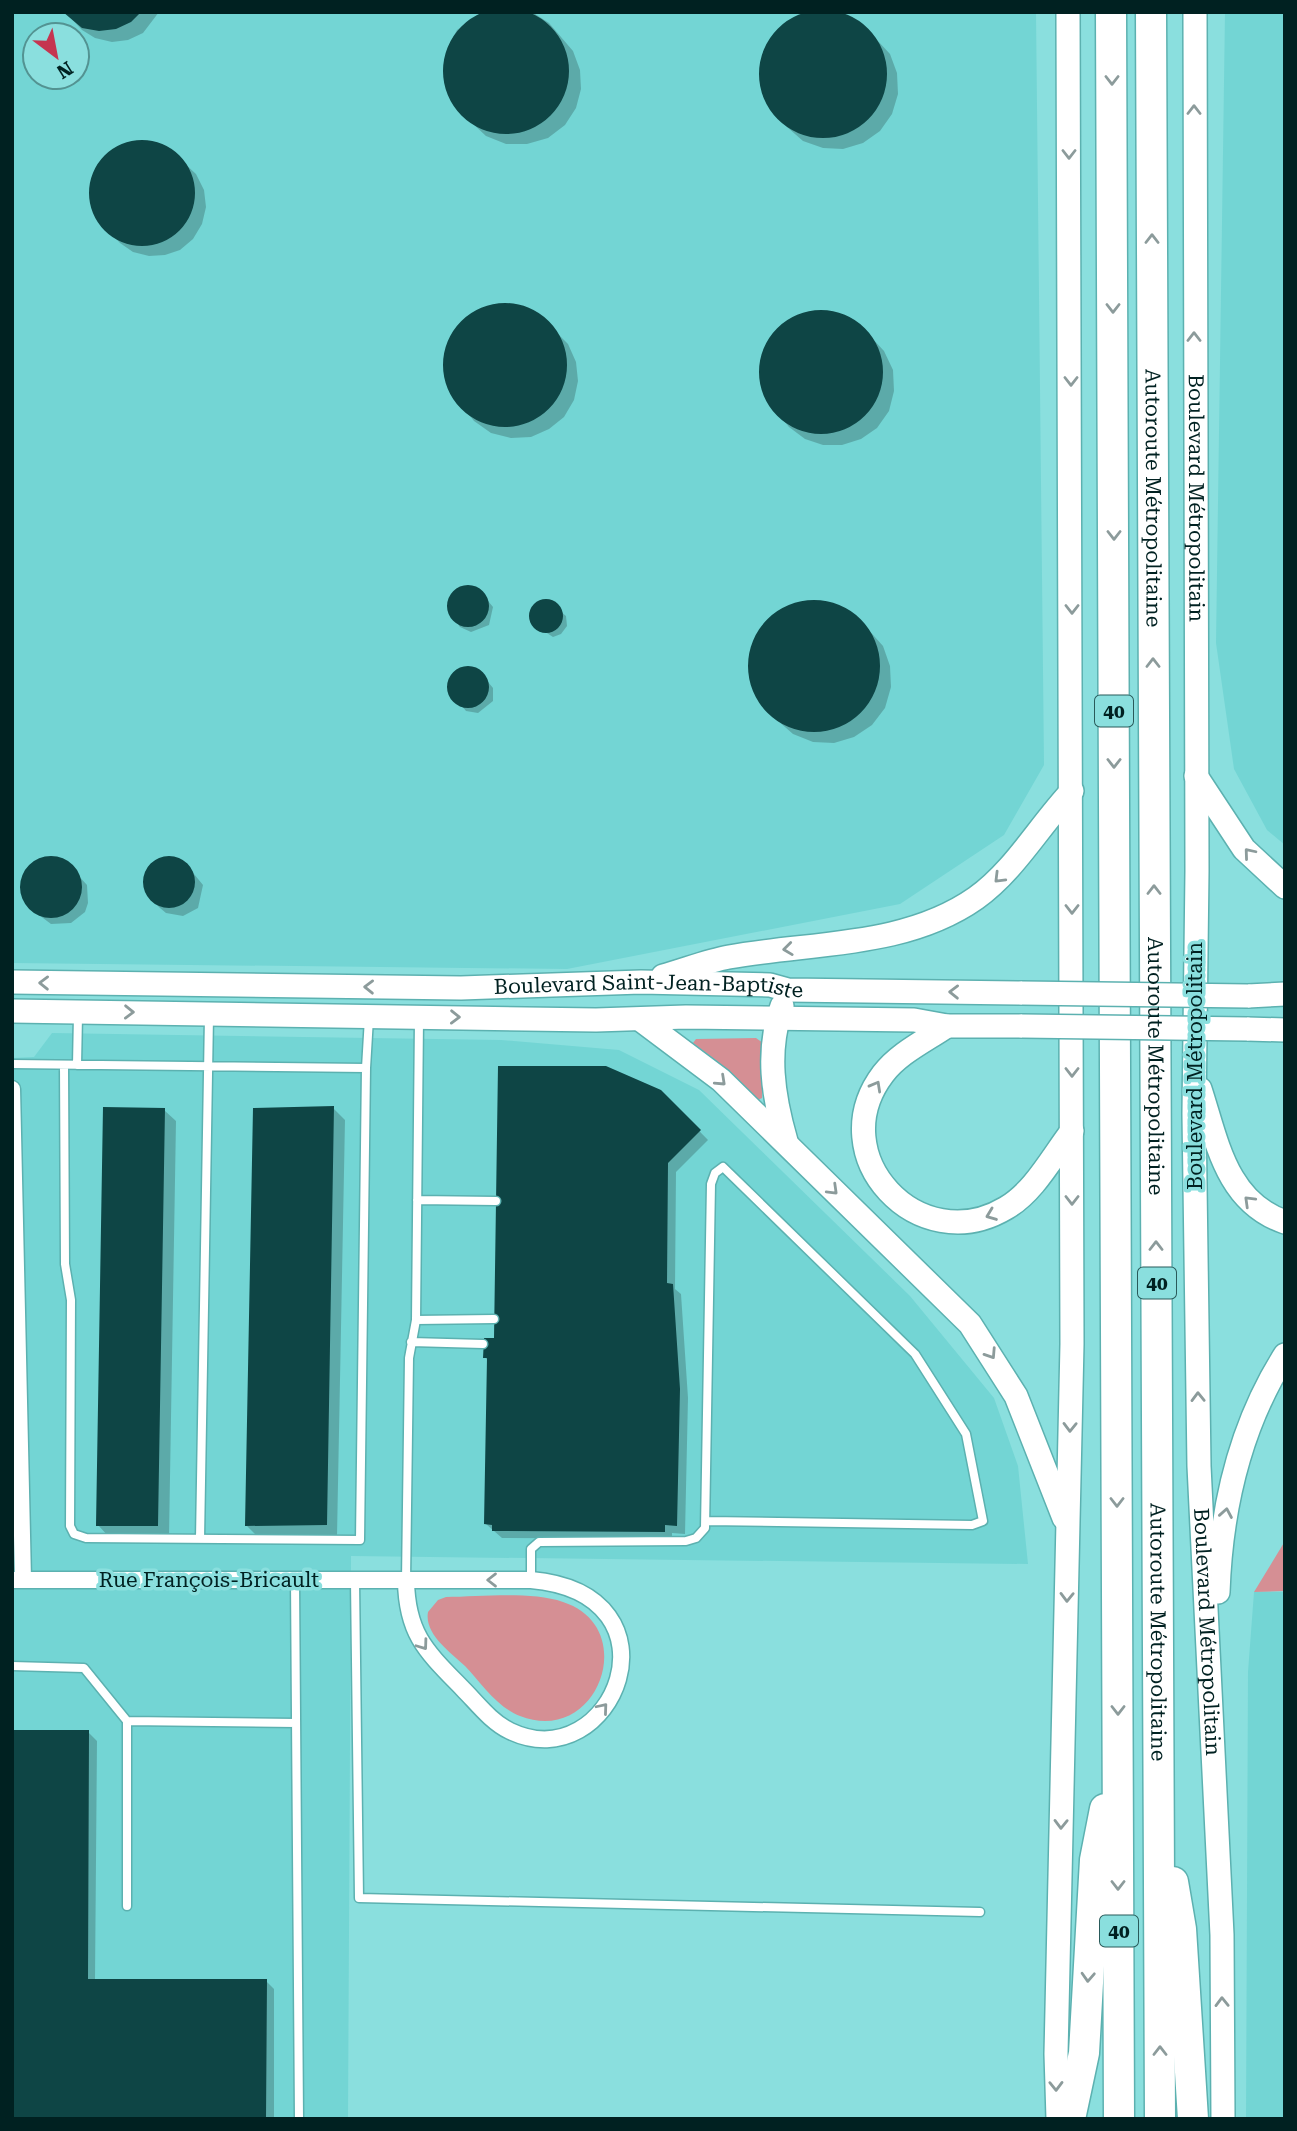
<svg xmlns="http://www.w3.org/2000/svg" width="1297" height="2131" font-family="'Roboto Serif',serif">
	<rect width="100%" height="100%" fill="#8adfde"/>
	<path fill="#73d5d4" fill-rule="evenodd" d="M12,12H1036L1044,765L1004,835L900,904L567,969L12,963ZM35,35H77V77H35Z
		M1225,12H1285V845L1267,830L1234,769L1216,643Z
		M52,1033L501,1040L619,1050L699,1090L910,1296L994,1398L1018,1466L1028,1564L351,1556L348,2119H12V1058L34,1057Z
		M1254,1592H1285V2119H1246L1248,1672Z"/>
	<path fill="#d58f94" d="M756,1038L763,1043L762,1098L758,1100L717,1061L693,1043L696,1039Z
		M1285,1541V1591L1254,1592Z
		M446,1597C480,1597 531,1591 563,1602C641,1627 598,1747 520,1716C498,1708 481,1683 465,1666C450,1652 424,1634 428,1612L438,1600Z"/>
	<path fill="#0003" d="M65,12H159L143,33L128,40L112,42L95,38L82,30Z
		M482,12H532L549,23L573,51L580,70L581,89L576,108L565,125L548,138L527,144H506L486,136L457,109L447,91L443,70L447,49L457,30Z
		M833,12L845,15L863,25L890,54L897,73L898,94L892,114L880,131L863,143L843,149L823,148L803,141L787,127L764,97L760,77L763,56L771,38L786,23L804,14Z
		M137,142H154L170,150L196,174L204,190L206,207L202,224L193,239L180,250L165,255L149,256L133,252L120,243L97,218L92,202L91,186L96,170L105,157L120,147Z
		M506,305L525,308L542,318L568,344L576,362L578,381L574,400L564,417L549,429L531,437L511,438L491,433L474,421L450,391L444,371L446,351L454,332L469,317L487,307Z
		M818,311L839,314L858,323L884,351L893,370L894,391L889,411L877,428L861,439L842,445H823L805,439L789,427L766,399L760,380L761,360L768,342L780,327L798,316Z
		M466,587L479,590L493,607L489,625L471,632L460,627L448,609L450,597Z
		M548,601L566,616L567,626L561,634L553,637L533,624L532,610L538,603Z
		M817,602L838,606L857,617L883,646L890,666L891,687L885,708L872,725L854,737L834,743L813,742L793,734L777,720L754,689L750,668L753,648L762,629L777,614L796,604Z
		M467,668L479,671L493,688V701L478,713L466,711L449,690L451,678Z
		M170,857L185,863L203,885L198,908L183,916L166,913L160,908L151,899L144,883L150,867Z
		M57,859L66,862L87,885L88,903L85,912L71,923L51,924L35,912L26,903L22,883L31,866L39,860Z
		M660,1091L708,1140L676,1172L675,1289L681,1294L688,1398L685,1534L672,1533V1539L502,1538L486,1524L489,1362L485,1357Z
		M333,1108L345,1120L337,1536L258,1537L247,1526Z
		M164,1110L176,1121L169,1537H109L98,1525Z
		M88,1732L97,1741L95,1980L266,1981L274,1989V2119H12Z"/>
	<path fill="#0e4545" d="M443 71a63 63 0 1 1 126 0a63 63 0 1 1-126 0Z
		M759 74a64 64 0 1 1 128 0a64 64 0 1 1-128 0Z
		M63,12H141L131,22L116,29L99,31L82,28Z
		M89 193a53 53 0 1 1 106 0a53 53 0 1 1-106 0Z
		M443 365a62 62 0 1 1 124 0a62 62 0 1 1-124 0Z
		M759 372a62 62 0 1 1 124 0a62 62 0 1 1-124 0Z
		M447 606a21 21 0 1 1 42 0a21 21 0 1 1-42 0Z
		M529 616a17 17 0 1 1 34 0a17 17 0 1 1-34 0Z
		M748 666a66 66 0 1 1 132 0a66 66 0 1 1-132 0Z
		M447 687a21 21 0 1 1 42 0a21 21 0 1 1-42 0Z
		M143 882a26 26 0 1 1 52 0a26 26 0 1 1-52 0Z
		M20 887a31 31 0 1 1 62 0a31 31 0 1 1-62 0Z
		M498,1066H606L661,1090L701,1130L668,1163L667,1283L673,1284L680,1389L677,1526L665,1525V1532L492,1531V1525L484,1524L487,1358H483L484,1338H494Z
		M334,1106L327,1525L245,1526L253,1108Z
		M103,1107L165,1108L158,1526H96Z
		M12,1730H89L88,1979H267L266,2119H12Z"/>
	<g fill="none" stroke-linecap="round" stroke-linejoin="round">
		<defs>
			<path id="service" d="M12,1064L366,1068L369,1018
				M64,1065L65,1264L71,1300L70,1526L74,1534L86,1538L360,1540L366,1068
				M77,1065L78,1015
				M417,1200L496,1201
				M416,1320L494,1319
				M411,1342L483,1344
				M200,1539L209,1016
				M295,1580L299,2119
				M531,1580V1549L539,1542L686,1541L696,1538L705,1528L711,1184L715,1173L723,1167L915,1354L966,1434L983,1521L972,1525L707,1521
				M355,1581L359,1898L980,1912
				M406,1581L409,1358L416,1320L419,1019
				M12,1666L84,1668L127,1721
				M127,1906V1721L296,1723"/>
			<path id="minor" d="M12,1089L23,1580
				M12,1580H531C688,1594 613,1780 510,1731C491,1722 477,1703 463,1689C427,1652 407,1635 406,1581"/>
			<g id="secondary">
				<path id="s1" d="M1195,12L1197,871L1194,1114L1199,1466L1222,1935L1223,2119"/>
				<path d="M1196,776L1244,849L1285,887"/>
				<path d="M663,976C685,970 707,961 729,957C811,942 905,948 976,898C1015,870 1039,826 1072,791"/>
				<path id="s2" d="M12,982L461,988L641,982L770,985L788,990L1022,993"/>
				<path d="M1248,996L1285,994"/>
				<path d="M782,1006C766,1051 773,1096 786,1141"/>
				<path d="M12,1011L596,1020L686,1017L914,1020L947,1026H1022"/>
				<path d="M641,1020L721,1080L970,1324L1016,1396L1064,1518"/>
				<path d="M947,1026C925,1041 899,1053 883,1074C821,1156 919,1260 1006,1208C1034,1192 1052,1157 1072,1131"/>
				<path d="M1247,1029L1285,1030"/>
				<path d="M1200,1089C1217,1141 1226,1202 1285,1222"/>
				<path d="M1218,1592C1221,1509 1240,1426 1285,1355"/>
				<path d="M1058,2119L1056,2054L1072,1344L1068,12"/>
			</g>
			<g id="motorway">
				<path d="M1111,12L1119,2119"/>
				<path id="s3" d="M1151,12L1160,2119"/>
				<path d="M1173,1882L1181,1929L1193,2119"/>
				<path d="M1070,2119L1084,2053L1095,1860L1105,1809"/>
			</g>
		</defs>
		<use href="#service" stroke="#5cb1b0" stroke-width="11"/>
		<use href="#minor" stroke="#5cb1b0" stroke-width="19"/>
		<use href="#secondary" stroke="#5cb1b0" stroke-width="26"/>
		<use href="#motorway" stroke="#5cb1b0" stroke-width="33"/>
		<use href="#service" stroke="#fff" stroke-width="8"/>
		<use href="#minor" stroke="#fff" stroke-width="16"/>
		<use href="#secondary" stroke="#fff" stroke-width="23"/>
		<use href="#motorway" stroke="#fff" stroke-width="30"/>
		<defs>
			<path id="secondary-bridge" d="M1022,993L1248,996
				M1022,1026L1247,1029"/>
		</defs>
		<use href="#secondary-bridge" stroke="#5cb1b0" stroke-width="26" stroke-linecap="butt"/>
		<use href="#secondary-bridge" stroke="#fff" stroke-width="23"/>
	</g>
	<defs><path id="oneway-chevron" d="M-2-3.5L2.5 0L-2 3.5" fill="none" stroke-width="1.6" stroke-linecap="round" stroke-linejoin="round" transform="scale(1.75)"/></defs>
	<g stroke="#8c9b9b">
		<use href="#oneway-chevron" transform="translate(1112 80) rotate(90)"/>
		<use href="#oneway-chevron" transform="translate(1194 110) rotate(-90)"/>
		<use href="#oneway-chevron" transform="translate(1069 154) rotate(90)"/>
		<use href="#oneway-chevron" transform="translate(1152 239) rotate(-90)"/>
		<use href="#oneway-chevron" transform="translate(1113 308) rotate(90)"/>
		<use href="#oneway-chevron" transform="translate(1194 337) rotate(-90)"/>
		<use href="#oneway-chevron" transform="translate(1071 381) rotate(90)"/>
		<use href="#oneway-chevron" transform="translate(1114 535) rotate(90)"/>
		<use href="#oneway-chevron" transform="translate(1072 609) rotate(90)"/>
		<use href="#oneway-chevron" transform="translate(1153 663) rotate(-90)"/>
		<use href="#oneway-chevron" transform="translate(1114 763) rotate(90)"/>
		<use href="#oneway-chevron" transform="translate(1249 853) rotate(-130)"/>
		<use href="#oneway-chevron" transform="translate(999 878) rotate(135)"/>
		<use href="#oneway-chevron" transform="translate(1154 890) rotate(-90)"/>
		<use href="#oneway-chevron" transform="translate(1072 909) rotate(90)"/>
		<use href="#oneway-chevron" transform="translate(788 949) rotate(173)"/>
		<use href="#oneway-chevron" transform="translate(44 983) rotate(-179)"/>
		<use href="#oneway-chevron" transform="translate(369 987) rotate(-179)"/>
		<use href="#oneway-chevron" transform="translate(954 992) rotate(-179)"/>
		<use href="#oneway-chevron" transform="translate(129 1012) rotate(1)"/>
		<use href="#oneway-chevron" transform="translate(455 1017) rotate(1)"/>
		<use href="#oneway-chevron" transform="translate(1072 1072) rotate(90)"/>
		<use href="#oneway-chevron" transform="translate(721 1081) rotate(43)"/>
		<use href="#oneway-chevron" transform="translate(876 1086) rotate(-61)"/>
		<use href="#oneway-chevron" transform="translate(833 1190) rotate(44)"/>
		<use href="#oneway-chevron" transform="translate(1072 1200) rotate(90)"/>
		<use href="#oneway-chevron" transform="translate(1249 1201) rotate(-136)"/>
		<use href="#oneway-chevron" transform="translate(991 1215) rotate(159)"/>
		<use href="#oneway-chevron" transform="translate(1156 1246) rotate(-90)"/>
		<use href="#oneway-chevron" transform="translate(991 1354) rotate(57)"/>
		<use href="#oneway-chevron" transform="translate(1198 1397) rotate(-91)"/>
		<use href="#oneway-chevron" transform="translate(1070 1427) rotate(91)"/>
		<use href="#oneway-chevron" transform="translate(1117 1502) rotate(90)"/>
		<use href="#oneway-chevron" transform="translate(1226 1513) rotate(-80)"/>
		<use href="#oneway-chevron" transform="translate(492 1580) rotate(180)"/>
		<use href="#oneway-chevron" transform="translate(1067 1597) rotate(91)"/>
		<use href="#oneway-chevron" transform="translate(423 1645) rotate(54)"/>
		<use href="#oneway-chevron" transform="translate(603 1708) rotate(-50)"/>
		<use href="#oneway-chevron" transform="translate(1118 1710) rotate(90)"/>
		<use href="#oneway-chevron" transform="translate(1061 1824) rotate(91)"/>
		<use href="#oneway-chevron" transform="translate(1118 1885) rotate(90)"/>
		<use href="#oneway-chevron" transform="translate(1088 1977) rotate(93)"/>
		<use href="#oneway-chevron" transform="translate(1222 2002) rotate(-91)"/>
		<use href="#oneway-chevron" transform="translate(1160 2051) rotate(-90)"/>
		<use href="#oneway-chevron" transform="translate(1056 2086) rotate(89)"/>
	</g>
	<g text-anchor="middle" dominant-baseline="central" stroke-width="7" stroke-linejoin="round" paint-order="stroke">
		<g fill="#8adfde" stroke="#295a5a" stroke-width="2">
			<rect x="1095" y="695.5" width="38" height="31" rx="5"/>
			<rect x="1138" y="1267.5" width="38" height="31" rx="5"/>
			<rect x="1100" y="1915.5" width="38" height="31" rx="5"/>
		</g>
		<g font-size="19" font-weight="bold" fill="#002121">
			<text x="1114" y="711">40</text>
			<text x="1157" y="1283">40</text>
			<text x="1119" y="1931">40</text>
		</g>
		<g font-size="21" fill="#002121" stroke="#8adfde">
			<text stroke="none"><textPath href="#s3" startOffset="486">Autoroute Métropolitaine</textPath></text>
			<text stroke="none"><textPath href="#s1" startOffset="486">Boulevard Métropolitain</textPath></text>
			<text stroke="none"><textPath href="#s2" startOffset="637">Boulevard Saint-Jean-Baptiste</textPath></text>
			<text stroke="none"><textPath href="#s3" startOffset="1054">Autoroute Métropolitaine</textPath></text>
			<text transform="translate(1195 1066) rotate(-90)">Boulevard Métropolitain</text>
			<text x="209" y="1580">Rue François-Bricault</text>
			<text stroke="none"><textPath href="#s3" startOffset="1620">Autoroute Métropolitaine</textPath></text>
			<text stroke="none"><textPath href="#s1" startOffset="1620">Boulevard Métropolitain</textPath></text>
		</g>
	</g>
	<rect width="1297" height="2131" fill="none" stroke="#002121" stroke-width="28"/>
	<g transform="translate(56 56) rotate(148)"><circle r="33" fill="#8adfde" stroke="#539392" stroke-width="2"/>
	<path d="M0-5L12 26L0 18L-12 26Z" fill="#c53550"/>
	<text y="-10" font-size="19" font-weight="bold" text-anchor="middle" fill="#002121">N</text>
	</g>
</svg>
